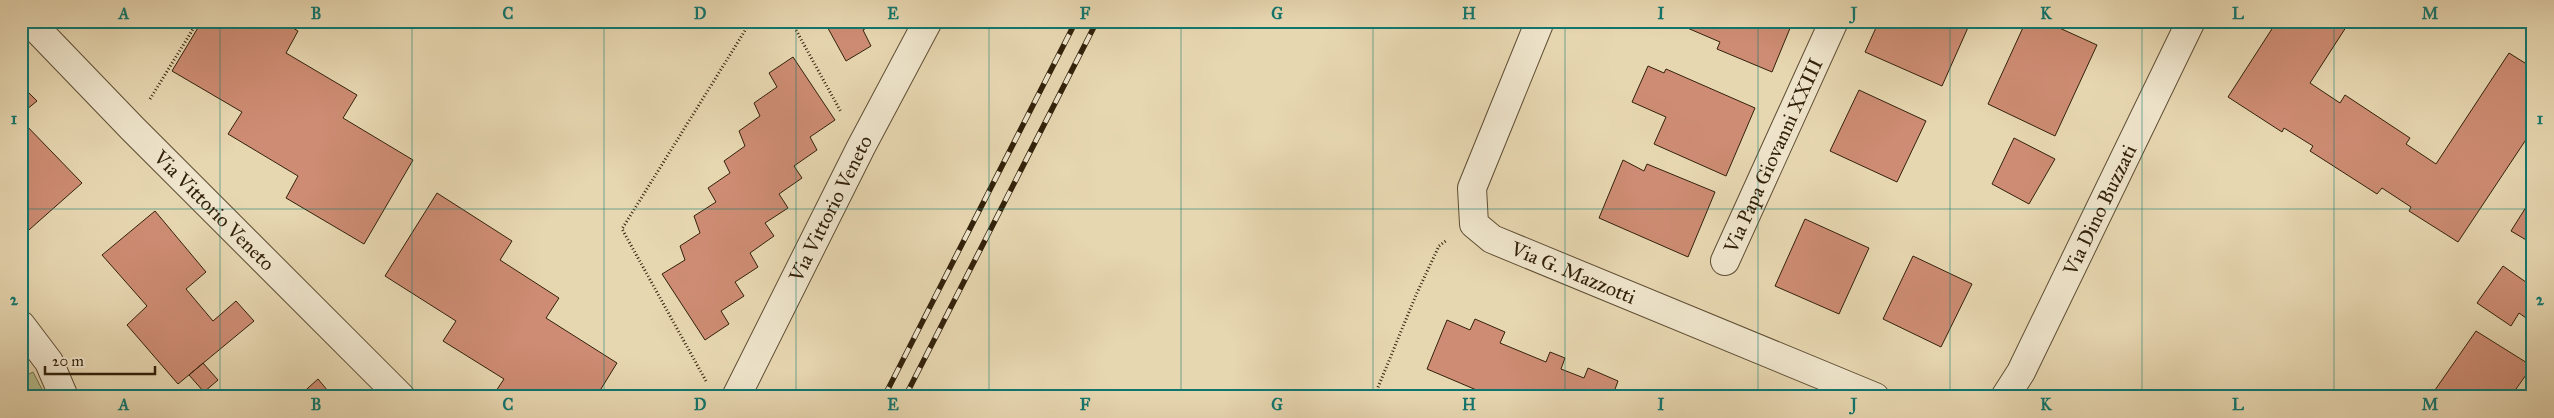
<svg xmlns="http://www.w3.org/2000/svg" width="2554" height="418" font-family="'IM FELL Great Primer',serif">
	<rect width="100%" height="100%" fill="#e7d7b1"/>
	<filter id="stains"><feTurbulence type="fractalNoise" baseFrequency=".004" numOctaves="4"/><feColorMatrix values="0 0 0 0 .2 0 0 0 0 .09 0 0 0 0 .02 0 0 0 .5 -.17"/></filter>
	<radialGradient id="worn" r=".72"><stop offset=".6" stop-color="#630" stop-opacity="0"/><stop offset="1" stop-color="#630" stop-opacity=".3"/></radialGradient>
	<path fill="#b5be8c" stroke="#74704b" d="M33,372L46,397H21V378Z"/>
	<path fill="#cd8c73" stroke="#32210a" d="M202,21H282L298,31L286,53L357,95L343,118L413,160L364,244L286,198L298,176L228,134L242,112L172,71Z
		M824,21H878L863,30L871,46L846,61Z
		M1679,21H1793L1772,72L1717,49L1720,42L1678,24Z
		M1879,21H1966L1970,23L1942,86L1865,52Z
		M2026,21H2044L2097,45L2055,136L1988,104Z
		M2277,21H2350L2310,83L2340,103L2345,95L2410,138L2406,144L2436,164L2509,53L2533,68V129L2458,242L2409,211L2411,207L2382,188L2377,194L2310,151L2313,146L2284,128L2282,132L2228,97Z
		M793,57L835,120L810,137L817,150L794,166L802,178L779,194L788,208L765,223L774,236L750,253L758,267L735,282L744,296L721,311L729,324L705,340L662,274L685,260L680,246L700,233L694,216L716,202L708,188L730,173L724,161L745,146L739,131L760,116L754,103L777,87L769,73Z
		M1648,66L1664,73L1666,69L1755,108L1726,176L1654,144L1666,117L1632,102Z
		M21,85L37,101L21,114Z
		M1859,90L1926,121L1897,182L1830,151Z
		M21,120L82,183L21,237Z
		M2014,138L2055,159L2029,204L1992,184Z
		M1623,160L1644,171L1647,164L1715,192L1688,257L1599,218Z
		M437,193L512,241L500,260L559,298L546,318L617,363L596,397H492L504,379L443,341L456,321L385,276Z
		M2533,196V244L2511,231Z
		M155,211L206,272L186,289L213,321L236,301L254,321L178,384L127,325L147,306L102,255Z
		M1805,219L1869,248L1839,314L1775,286Z
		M1913,256L1972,284L1941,347L1883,319Z
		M2503,266L2533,287V323L2519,313L2511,326L2477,303Z
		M1475,319L1505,332L1500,343L1546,362L1550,352L1565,358L1561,369L1584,378L1588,368L1618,381L1614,392L1626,397H1493L1427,369L1447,320L1470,330Z
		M2476,331L2532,366L2512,395L2515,397H2445L2435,390Z
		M203,363L218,380L204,392L189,375Z
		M318,379L333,397H298Z"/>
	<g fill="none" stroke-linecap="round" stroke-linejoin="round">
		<defs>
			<g id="minor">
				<path id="s1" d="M29,21L132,128L401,397"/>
				<path id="s2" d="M1540,21L1472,188L1474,224L1492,239L1875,397"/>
				<path id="s3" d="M1725,261L1834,21"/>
				<path d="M21,325L49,362L64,397"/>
				<path id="s4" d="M736,397L861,147L928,21"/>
				<path id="s5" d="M2005,397L2021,372L2191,21"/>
			</g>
		</defs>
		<use href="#minor" stroke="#5f4e34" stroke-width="30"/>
		<path stroke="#32210a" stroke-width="3" stroke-dasharray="1 2.5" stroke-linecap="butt" d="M791,21L841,112
			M2526,21L2533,26
			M150,99L198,21
			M706,381L622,229L751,21
			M1374,397L1416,295L1439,246L1447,240"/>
		<use href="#minor" stroke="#efe5cc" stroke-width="28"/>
		<defs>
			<path id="rail" d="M884,397L1076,21
				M905,397L1097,21"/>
		</defs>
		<use href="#rail" stroke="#32210a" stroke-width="5.5"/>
		<use href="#rail" stroke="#efe5cc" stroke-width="4" stroke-dasharray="11" stroke-linecap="butt"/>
	</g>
	<path fill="none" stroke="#0f766e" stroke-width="1" stroke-opacity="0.55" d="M220,21V397M412,21V397M604,21V397M796,21V397M989,21V397M1181,21V397M1373,21V397M1565,21V397M1758,21V397M1950,21V397M2142,21V397M2334,21V397M21,209H2533"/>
	<g text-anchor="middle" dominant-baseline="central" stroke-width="4" stroke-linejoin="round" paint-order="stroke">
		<g font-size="20" fill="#32210a" stroke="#efe5cc">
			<text stroke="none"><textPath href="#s3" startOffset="116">Via Papa Giovanni XXIII</textPath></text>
			<text stroke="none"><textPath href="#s4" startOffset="211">Via Vittorio Veneto</textPath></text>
			<text stroke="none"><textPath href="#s1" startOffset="265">Via Vittorio Veneto</textPath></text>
			<text stroke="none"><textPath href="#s5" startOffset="210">Via Dino Buzzati</textPath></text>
			<text stroke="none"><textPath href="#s2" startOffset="328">Via G. Mazzotti</textPath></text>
		</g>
	</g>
	<rect width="2554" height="418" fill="none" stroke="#e7d7b1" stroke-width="55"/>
	<path d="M45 366v8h110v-8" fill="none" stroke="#32210a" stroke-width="2.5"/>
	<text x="52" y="366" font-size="15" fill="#32210a" stroke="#efe5cc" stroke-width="4" paint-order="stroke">20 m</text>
	<rect x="28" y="28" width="2498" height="362" fill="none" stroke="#0f766e" stroke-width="2"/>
	<g font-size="16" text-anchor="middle" font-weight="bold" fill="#0f766e">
		<text x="124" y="19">A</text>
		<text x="316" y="19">B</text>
		<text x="508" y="19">C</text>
		<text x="700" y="19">D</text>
		<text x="893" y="19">E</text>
		<text x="1085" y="19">F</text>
		<text x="1277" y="19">G</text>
		<text x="1469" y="19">H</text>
		<text x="1661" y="19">I</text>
		<text x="1854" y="19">J</text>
		<text x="2046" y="19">K</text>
		<text x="2238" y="19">L</text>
		<text x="2430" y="19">M</text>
		<text x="14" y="124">1</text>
		<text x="2540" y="124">1</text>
		<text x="14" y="305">2</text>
		<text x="2540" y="305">2</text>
		<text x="124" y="410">A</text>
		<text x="316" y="410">B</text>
		<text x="508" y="410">C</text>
		<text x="700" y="410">D</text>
		<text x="893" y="410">E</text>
		<text x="1085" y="410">F</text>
		<text x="1277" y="410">G</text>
		<text x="1469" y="410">H</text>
		<text x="1661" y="410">I</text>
		<text x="1854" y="410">J</text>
		<text x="2046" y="410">K</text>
		<text x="2238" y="410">L</text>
		<text x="2430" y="410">M</text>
	</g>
	<rect width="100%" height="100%" filter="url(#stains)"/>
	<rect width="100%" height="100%" fill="url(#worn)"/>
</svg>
